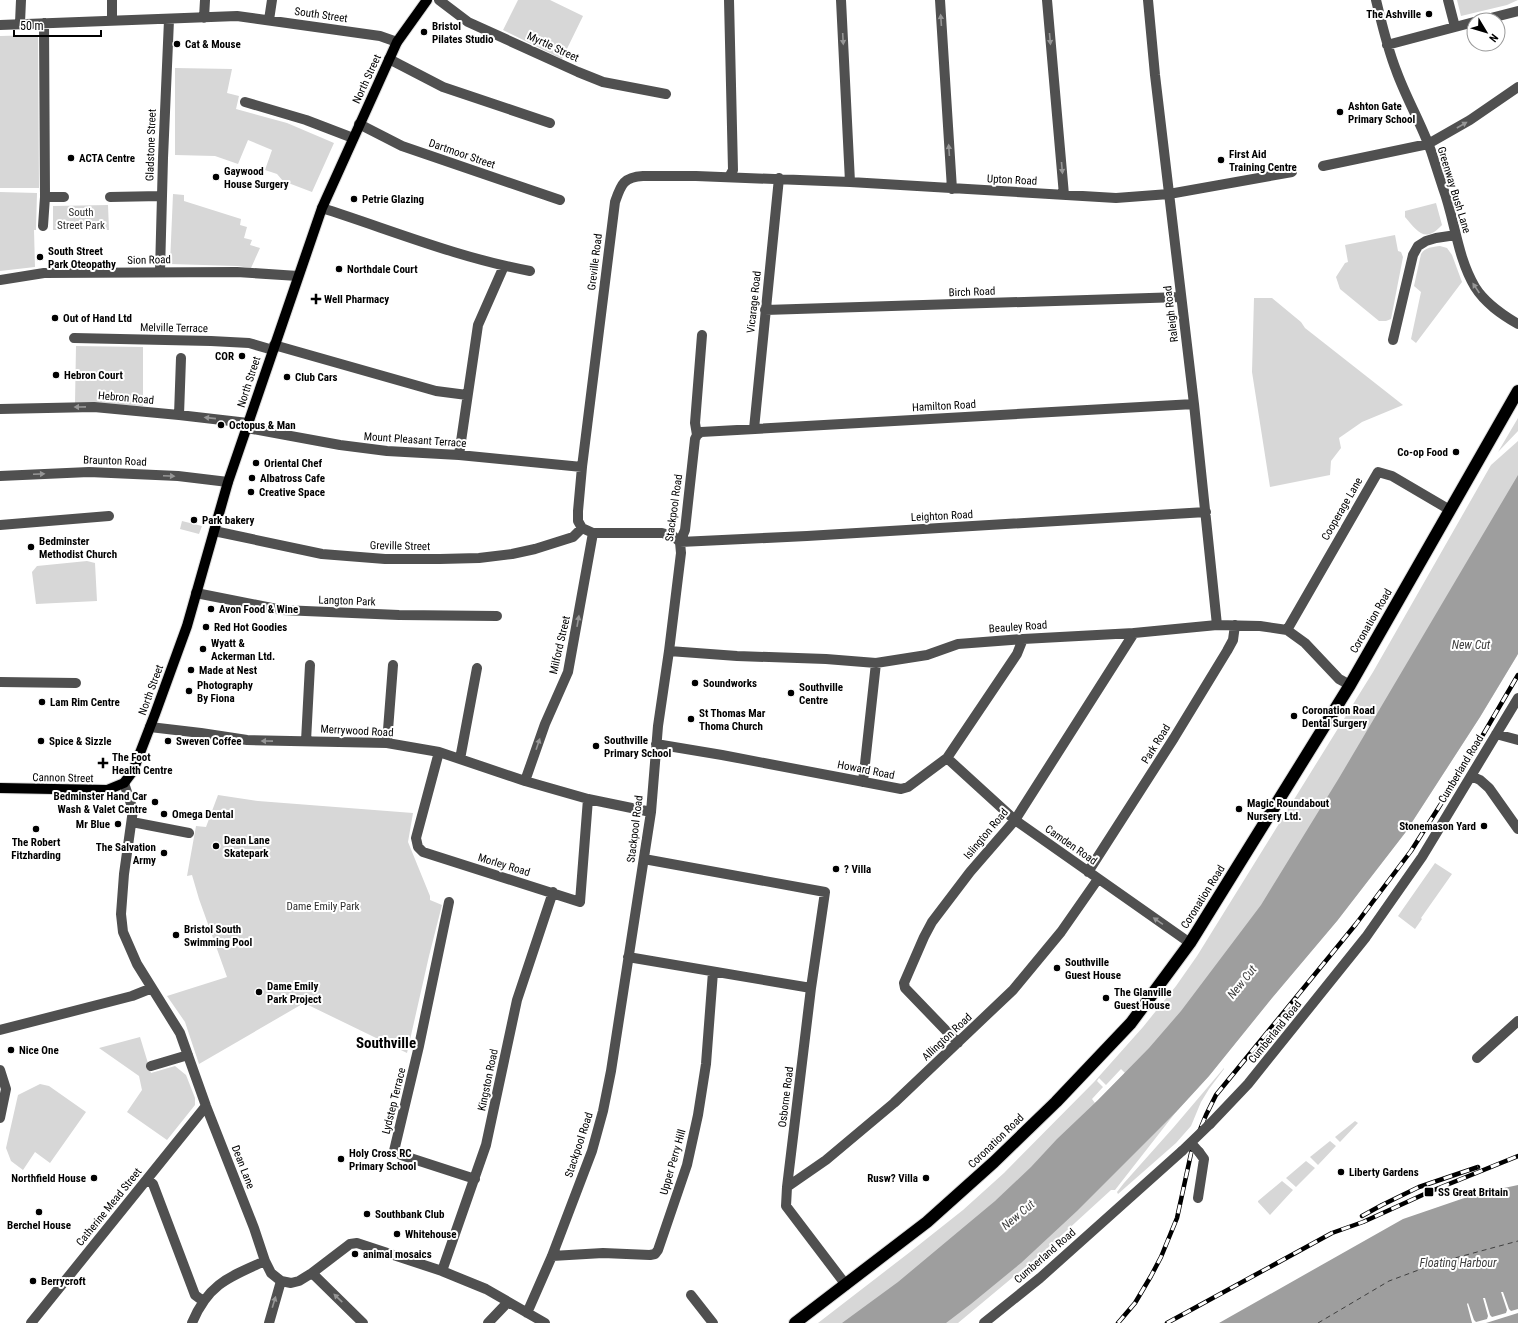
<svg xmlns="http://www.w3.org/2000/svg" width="1518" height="1323" font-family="'Roboto Condensed',sans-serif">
	<rect width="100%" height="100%" fill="#fff"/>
	<path fill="#d7d7d7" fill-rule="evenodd" d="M518,0H550L583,16L562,59L503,30Z
		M1457,0H1518L1507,5L1461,16Z
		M38,35L39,188H0V36Z
		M175,68L232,69L227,93L239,96L236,109L287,123L334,143L312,192L283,181L277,174L265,170L272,150L248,140L238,164L215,156L175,155Z
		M0,192L37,193L36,230H34L35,267L0,271Z
		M173,194L184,195V201L241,219L240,225L247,227L244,238L252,240L250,245L260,248L251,268L237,266L170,264Z
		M1436,203L1442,225C1425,244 1417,231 1405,217V211Z
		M108,205L109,230H53V206Z
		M1395,235L1398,251L1401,252L1403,257L1391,319L1386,321H1379L1340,289L1336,277L1345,263L1348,262L1345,245Z
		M1440,246L1447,248L1452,255L1462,282L1416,343L1411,339L1421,292L1414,286L1421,254C1425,247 1433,247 1440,246Z
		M1254,298H1272L1301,322L1305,328L1403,405L1362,422L1339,438L1341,448L1331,461L1330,475L1270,487L1252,372Z
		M76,346L143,347V406L75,403Z
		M1518,418V431L1498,452Z
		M1518,441V528L1355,791L1134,1078L858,1323H818L910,1252L963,1210L1004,1173L1094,1082L1143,1027L1176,986L1197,956L1373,672L1491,465ZM1121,1069L1125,1073L1095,1103L1092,1099L1103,1087L1097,1081L1099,1078L1106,1085Z
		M182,521L202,526L199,534L180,529Z
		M87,561L95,563L97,601L36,604L32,572L37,566Z
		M1518,654L1480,717L1405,833L1337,921L1272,998L1209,1076L1176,1112L1115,1190H1111L1041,1254L958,1323H925Z
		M218,795L258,801L413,813L408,842L430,896V900L442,905L429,956L407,1053L304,1003L199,1064L185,1022L167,996L227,977L199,899L192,875L187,876L196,826L206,827Z
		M1435,863L1452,874L1421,918L1422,919L1415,929L1398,916Z
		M140,1037L151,1073L175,1066L186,1075L195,1098V1105L167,1140L127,1112L142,1090L139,1076L99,1048Z
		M1224,1068V1069L1209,1089L1201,1102L1191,1126L1176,1143L1118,1194L1117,1192L1124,1183L1173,1128Z
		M40,1084L49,1086L86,1112L50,1163L35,1152L23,1170L11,1161L6,1148L18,1095Z
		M1355,1121L1358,1123L1340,1142L1335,1137Z
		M1330,1141L1336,1146L1318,1165L1310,1157Z
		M1306,1161L1315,1168L1296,1187L1286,1178Z
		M1282,1181L1293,1190L1270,1215L1258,1202V1201Z"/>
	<path fill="#9e9e9e" d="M1518,475V654L1480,717L1405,833L1337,921L1272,998L1209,1076L1176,1112L1077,1211L1021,1263L971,1304L946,1323H842L898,1282L995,1201L1031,1167L1057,1139L1098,1100L1149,1048L1181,1011L1261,905L1339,778Z
		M1518,1185V1323H1219L1403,1219L1476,1194Z"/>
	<path fill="#fff" d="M1501,1292H1503L1509,1309L1511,1311L1518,1309V1313L1486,1323H1472L1467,1304L1468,1303L1474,1320L1476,1322L1487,1319L1488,1316L1483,1298H1485L1490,1315L1492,1317L1506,1313L1507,1310Z"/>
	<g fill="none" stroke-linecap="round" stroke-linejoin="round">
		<path stroke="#3f3f3f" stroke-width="1" stroke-dasharray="5 4" stroke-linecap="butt" d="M1318,1323L1389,1281L1440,1262L1518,1241"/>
		<defs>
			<path id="major" d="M0,788L107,790L124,783L133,771L155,714L187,626L228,482L322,208L397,42L427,0"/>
			<path id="highway" d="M795,1323L927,1222L994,1162L1056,1102L1131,1023L1190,943L1350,685L1518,391"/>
		</defs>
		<use href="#major" stroke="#dbdbdb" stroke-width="12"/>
		<use href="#highway" stroke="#dbdbdb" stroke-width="14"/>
		<path stroke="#505050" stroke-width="10" d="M439,0L468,22L578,72L603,82L666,94
			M841,0L850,182
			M940,0L952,189
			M1047,0L1064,195
			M1148,0L1155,75L1194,404L1217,625
			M1376,0C1382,24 1387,47 1396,70C1406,98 1421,123 1431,151C1435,163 1439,176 1443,188C1455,220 1457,257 1475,287C1485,303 1501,314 1518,324
			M1448,0L1455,27
			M204,18L205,0
			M269,20L272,0
			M1483,20L1518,11
			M112,21V0
			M20,23L21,0
			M0,25L237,16L380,36L397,42
			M1387,45L1474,22
			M389,59L443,87L550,123
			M245,102L306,120L353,138
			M359,124L402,146L560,200
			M1323,166L1428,144L1470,120L1518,87
			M729,177L733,170L729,0
			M45,197H64
			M110,197L161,196
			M322,208C391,230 459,258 530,271
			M43,226L45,197L44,23
			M160,272L163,158L169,20
			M0,280L44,273L237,272L298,276
			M765,310L1181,297
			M74,338L211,341L249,343L273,350
			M1393,340L1413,255L1418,246L1426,241L1436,238L1456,235
			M274,345L436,391L467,395
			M0,409L94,407L179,415L248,423
			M179,415L181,358
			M247,428L340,445L387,451L459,455L582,467
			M754,429L779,178
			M697,435L701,432L1194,404
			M459,455L478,325L504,266
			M0,476L89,472L178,476L228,482
			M0,525L109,516
			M214,531L322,554L385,559H440L479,558L512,554L535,549L573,537L582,528
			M680,542L673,536L662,533H593L582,528L578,521V511L582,467L615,202C621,185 623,177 643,176H696L850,182L1116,198L1169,194L1292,172
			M680,542L807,536L1206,512
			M196,593L282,610L399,615L497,616
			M1287,630L1378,472L1392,476L1450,510
			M669,651L737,656L826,659L876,663L927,655L958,644L1023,639L1134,633L1217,625L1260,626L1287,630L1305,643L1339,679L1350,685
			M0,682L76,683
			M150,727L201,733L247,740L387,743L439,752L525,781L588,799L651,812
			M1496,734L1518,740
			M306,741L310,665
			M387,743L393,665
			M656,744L722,755L901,789L908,787L947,758L1017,654L1023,639
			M439,752L416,838L418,847L423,852L580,902L588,799
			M947,758L1015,820L1190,943
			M460,759L477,668
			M1471,776L1480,780L1489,788L1518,829
			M525,781L545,724L568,672L593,533
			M863,782L876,663
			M124,783L133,810L124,874L121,914L123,932L137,964L180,1033L206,1106L254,1228L265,1261L271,1273L281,1281L291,1283L299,1281L312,1273L350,1244L357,1243L442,1271L486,1289L545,1323
			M132,822L189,833
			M644,859L825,892L811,988L787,1187L786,1206L846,1285
			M1088,872L1174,738L1227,651L1233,640L1235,625
			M449,902L419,1046L394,1151L401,1155L475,1179
			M628,957L811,988
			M0,1030L132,996L152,988
			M958,1043L905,988L904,983L924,937L932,922L970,872L1015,820L1134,633
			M1477,1058L1518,1021
			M151,1066L188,1055
			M0,1070L6,1089L0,1118
			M1210,1124L1248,1084L1366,937L1422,857L1518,698
			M147,1179L153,1184L195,1295L203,1301
			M787,1187L826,1160L894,1103L1013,990L1061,932L1098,879
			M1198,1198L1204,1159L1199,1152
			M552,1256L603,1253L650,1255L655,1254L658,1250L687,1165L698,1115L706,1064L713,972
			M442,1271L486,1145L517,1000L553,892
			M312,1273L363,1323
			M691,1295L713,1323
			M527,1313L552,1256L592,1151L603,1111L611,1071L651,812L658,726L669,651L681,553L680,542L685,530L695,439L697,435L695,423L702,335
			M31,1323L206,1106
			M192,1323C208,1284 229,1277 265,1261
			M269,1323L281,1281
			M488,1323L508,1302
			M984,1323L1040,1278L1182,1151"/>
		<use href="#major" stroke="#000" stroke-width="10"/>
		<use href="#highway" stroke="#000" stroke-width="12"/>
		<defs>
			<path id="rail" d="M1362,1216L1382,1205L1419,1187L1478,1167
				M1118,1323L1135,1303L1151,1276L1161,1257L1177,1218L1192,1149L1206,1115L1216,1095L1356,924L1411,851L1460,774L1518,675
				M1167,1323L1332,1233L1363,1222L1429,1192L1518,1156"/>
		</defs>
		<use href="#rail" stroke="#000" stroke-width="4.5"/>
		<use href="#rail" stroke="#fff" stroke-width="3" stroke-dasharray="9" stroke-linecap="butt"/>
		<path stroke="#505050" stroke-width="10" d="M1191,1143L1199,1152
			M1182,1151L1210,1124"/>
	</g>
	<defs><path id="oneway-solid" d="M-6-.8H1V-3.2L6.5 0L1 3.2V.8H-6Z"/></defs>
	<g fill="#969696">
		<use href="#oneway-solid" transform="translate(941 20) rotate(-94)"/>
		<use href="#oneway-solid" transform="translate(843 39) rotate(87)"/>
		<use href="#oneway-solid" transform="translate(1050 39) rotate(85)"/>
		<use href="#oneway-solid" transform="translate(1462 125) rotate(-30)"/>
		<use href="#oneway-solid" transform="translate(949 150) rotate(-94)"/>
		<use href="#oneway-solid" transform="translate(1062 168) rotate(85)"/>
		<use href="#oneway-solid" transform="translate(1476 288) rotate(-124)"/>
		<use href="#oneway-solid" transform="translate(80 407) rotate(179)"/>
		<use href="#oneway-solid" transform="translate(210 418) rotate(-174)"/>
		<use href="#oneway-solid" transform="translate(39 474) rotate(-3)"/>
		<use href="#oneway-solid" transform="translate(169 476) rotate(3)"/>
		<use href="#oneway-solid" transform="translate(578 621) rotate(-80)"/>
		<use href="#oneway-solid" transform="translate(267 741) rotate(-179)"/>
		<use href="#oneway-solid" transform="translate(538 744) rotate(-71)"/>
		<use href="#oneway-solid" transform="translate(1158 921) rotate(-145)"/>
		<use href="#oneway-solid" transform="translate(338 1298) rotate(-136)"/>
		<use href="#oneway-solid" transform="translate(274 1302) rotate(-73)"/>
	</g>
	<g fill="#000" stroke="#fff" stroke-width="1.5">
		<circle cx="1429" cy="14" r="4"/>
		<circle cx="424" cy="32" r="4"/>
		<circle cx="177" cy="44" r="4"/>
		<circle cx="1340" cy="112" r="4"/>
		<circle cx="71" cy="158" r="4"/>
		<circle cx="1221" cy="160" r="4"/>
		<circle cx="216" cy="177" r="4"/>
		<circle cx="354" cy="199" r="4"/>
		<circle cx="40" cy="257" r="4"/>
		<circle cx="339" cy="269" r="4"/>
		<path d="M314 293h4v4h4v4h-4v4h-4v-4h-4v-4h4z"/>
		<circle cx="55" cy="318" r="4"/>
		<circle cx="242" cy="356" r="4"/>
		<circle cx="56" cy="375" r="4"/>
		<circle cx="287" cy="377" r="4"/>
		<circle cx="221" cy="425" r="4"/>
		<circle cx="1456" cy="452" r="4"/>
		<circle cx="256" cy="463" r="4"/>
		<circle cx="252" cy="478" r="4"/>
		<circle cx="251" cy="492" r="4"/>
		<circle cx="194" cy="520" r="4"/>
		<circle cx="31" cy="547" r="4"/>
		<circle cx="211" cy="609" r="4"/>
		<circle cx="206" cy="627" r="4"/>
		<circle cx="203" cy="649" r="4"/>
		<circle cx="191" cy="670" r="4"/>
		<circle cx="695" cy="683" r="4"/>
		<circle cx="189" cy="691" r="4"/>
		<circle cx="791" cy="693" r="4"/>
		<circle cx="42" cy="702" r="4"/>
		<circle cx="1294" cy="716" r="4"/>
		<circle cx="691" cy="719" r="4"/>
		<circle cx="41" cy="741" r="4"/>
		<circle cx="168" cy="741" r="4"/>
		<circle cx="596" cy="746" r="4"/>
		<path d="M101 757h4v4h4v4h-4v4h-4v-4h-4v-4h4z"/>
		<circle cx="155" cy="802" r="4"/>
		<circle cx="1239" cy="809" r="4"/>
		<circle cx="164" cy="814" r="4"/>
		<circle cx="118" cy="824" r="4"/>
		<circle cx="1484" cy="826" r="4"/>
		<circle cx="36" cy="829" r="4"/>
		<circle cx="216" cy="846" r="4"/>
		<circle cx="164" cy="853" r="4"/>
		<circle cx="836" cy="869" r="4"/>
		<circle cx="176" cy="935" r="4"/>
		<circle cx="1057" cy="968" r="4"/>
		<circle cx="259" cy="992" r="4"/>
		<circle cx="1106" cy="998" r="4"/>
		<circle cx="11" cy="1050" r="4"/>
		<circle cx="341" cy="1159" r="4"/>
		<circle cx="1341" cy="1172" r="4"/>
		<circle cx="94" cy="1178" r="4"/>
		<circle cx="926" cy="1178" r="4"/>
		<rect x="1424" y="1187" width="10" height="10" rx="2"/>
		<circle cx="39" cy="1212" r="4"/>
		<circle cx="367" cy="1214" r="4"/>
		<circle cx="397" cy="1234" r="4"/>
		<circle cx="355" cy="1254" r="4"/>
		<circle cx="33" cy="1281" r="4"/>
	</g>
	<g text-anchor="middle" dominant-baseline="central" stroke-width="4" stroke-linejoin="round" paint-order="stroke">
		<g font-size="11" font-weight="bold" fill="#000" stroke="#fff" text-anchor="start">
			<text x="1421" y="14" text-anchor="end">The Ashville</text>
			<text x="432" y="26">Bristol<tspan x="432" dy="13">Pilates Studio</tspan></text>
			<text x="185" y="44">Cat &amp; Mouse</text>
			<text x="1348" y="106">Ashton Gate<tspan x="1348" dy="13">Primary School</tspan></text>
			<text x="1229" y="154">First Aid<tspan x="1229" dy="13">Training Centre</tspan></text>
			<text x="79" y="158">ACTA Centre</text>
			<text x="224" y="171">Gaywood<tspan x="224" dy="13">House Surgery</tspan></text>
			<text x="362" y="199">Petrie Glazing</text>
			<text x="48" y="251">South Street<tspan x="48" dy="13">Park Oteopathy</tspan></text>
			<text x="347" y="269">Northdale Court</text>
			<text x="324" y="299">Well Pharmacy</text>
			<text x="63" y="318">Out of Hand Ltd</text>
			<text x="234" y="356" text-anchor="end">COR</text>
			<text x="64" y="375">Hebron Court</text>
			<text x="295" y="377">Club Cars</text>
			<text x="229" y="425">Octopus &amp; Man</text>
			<text x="1448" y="452" text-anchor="end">Co-op Food</text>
			<text x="264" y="463">Oriental Chef</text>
			<text x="260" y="478">Albatross Cafe</text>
			<text x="259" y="492">Creative Space</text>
			<text x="202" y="520">Park bakery</text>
			<text x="39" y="541">Bedminster<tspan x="39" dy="13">Methodist Church</tspan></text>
			<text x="219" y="609">Avon Food &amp; Wine</text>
			<text x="214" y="627">Red Hot Goodies</text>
			<text x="211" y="643">Wyatt &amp;<tspan x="211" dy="13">Ackerman Ltd.</tspan></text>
			<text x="199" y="670">Made at Nest</text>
			<text x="703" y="683">Soundworks</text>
			<text x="197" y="685">Photography<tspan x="197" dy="13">By Fiona</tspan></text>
			<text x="799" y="687">Southville<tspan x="799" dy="13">Centre</tspan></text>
			<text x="50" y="702">Lam Rim Centre</text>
			<text x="1302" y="710">Coronation Road<tspan x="1302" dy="13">Dental Surgery</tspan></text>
			<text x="699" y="713">St Thomas Mar<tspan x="699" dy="13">Thoma Church</tspan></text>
			<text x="604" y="740">Southville<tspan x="604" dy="13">Primary School</tspan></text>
			<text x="49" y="741">Spice &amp; Sizzle</text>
			<text x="176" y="741">Sweven Coffee</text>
			<text x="112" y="757">The Foot<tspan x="112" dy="13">Health Centre</tspan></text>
			<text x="147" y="796" text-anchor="end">Bedminster Hand Car<tspan x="147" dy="13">Wash &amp; Valet Centre</tspan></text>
			<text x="1247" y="803">Magic Roundabout<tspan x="1247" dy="13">Nursery Ltd.</tspan></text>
			<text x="172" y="814">Omega Dental</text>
			<text x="110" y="824" text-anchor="end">Mr Blue</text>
			<text x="1476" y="826" text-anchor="end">Stonemason Yard</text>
			<text x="224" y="840">Dean Lane<tspan x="224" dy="13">Skatepark</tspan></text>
			<text x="36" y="842" text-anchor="middle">The Robert<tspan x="36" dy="13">Fitzharding</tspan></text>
			<text x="156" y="847" text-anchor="end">The Salvation<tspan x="156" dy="13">Army</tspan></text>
			<text x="844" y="869">? Villa</text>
			<text x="184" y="929">Bristol South<tspan x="184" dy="13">Swimming Pool</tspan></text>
			<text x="1065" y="962">Southville<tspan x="1065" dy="13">Guest House</tspan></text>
			<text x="267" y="986">Dame Emily<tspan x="267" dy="13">Park Project</tspan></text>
			<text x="1114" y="992">The Glanville<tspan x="1114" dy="13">Guest House</tspan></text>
			<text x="19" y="1050">Nice One</text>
			<text x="349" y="1153">Holy Cross RC<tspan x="349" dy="13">Primary School</tspan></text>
			<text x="1349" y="1172">Liberty Gardens</text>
			<text x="86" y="1178" text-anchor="end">Northfield House</text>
			<text x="918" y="1178" text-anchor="end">Rusw? Villa</text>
			<text x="1438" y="1192">SS Great Britain</text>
			<text x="375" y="1214">Southbank Club</text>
			<text x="39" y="1225" text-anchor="middle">Berchel House</text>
			<text x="405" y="1234">Whitehouse</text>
			<text x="363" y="1254">animal mosaics</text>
			<text x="41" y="1281">Berrycroft</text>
		</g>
		<g font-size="11" fill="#000" stroke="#fff">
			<text transform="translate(321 15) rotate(8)">South Street</text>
			<text transform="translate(553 47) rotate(25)">Myrtle Street</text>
			<text transform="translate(367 79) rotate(-65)">North Street</text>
			<text transform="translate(151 145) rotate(-88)">Gladstone Street</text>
			<text transform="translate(462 154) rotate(19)">Dartmoor Street</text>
			<text transform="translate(1012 180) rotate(3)">Upton Road</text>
			<text transform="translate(1454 190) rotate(73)">Greenway Bush Lane</text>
			<text transform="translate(149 260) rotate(-1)">Sion Road</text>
			<text transform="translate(595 262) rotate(-83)">Greville Road</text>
			<text transform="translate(972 292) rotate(-2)">Birch Road</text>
			<text transform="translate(754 302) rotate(-84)">Vicarage Road</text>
			<text transform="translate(1171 314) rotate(-97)">Raleigh Road</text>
			<text transform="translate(174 328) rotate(1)">Melville Terrace</text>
			<text transform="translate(249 382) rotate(-72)">North Street</text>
			<text transform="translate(126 398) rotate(5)">Hebron Road</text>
			<text transform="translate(944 406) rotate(-3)">Hamilton Road</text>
			<text transform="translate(415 440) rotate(4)">Mount Pleasant Terrace</text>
			<text transform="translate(115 461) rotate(2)">Braunton Road</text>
			<text transform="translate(674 508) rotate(-82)">Stackpool Road</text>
			<text transform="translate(1342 509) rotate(-60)">Cooperage Lane</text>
			<text transform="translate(942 516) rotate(-3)">Leighton Road</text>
			<text transform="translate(400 546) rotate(1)">Greville Street</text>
			<text transform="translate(347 601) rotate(2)">Langton Park</text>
			<text transform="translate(1371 621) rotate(-60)">Coronation Road</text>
			<text transform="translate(1018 627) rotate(-4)">Beauley Road</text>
			<text transform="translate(560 645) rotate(-77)">Milford Street</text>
			<text transform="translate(151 690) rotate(-70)">North Street</text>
			<text transform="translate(357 731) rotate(3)">Merrywood Road</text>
			<text transform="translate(1156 744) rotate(-58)">Park Road</text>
			<text transform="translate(1461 769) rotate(-59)">Cumberland Road</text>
			<text transform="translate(866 770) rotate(11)">Howard Road</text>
			<text transform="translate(63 778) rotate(1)">Cannon Street</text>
			<text transform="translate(635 829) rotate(-83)">Stackpool Road</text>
			<text transform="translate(986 834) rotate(-50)">Islington Road</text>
			<text transform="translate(1071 845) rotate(35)">Camden Road</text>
			<text transform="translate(504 865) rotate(17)">Morley Road</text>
			<text transform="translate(1203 897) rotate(-58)">Coronation Road</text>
			<text transform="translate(1275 1032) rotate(-51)">Cumberland Road</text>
			<text transform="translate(947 1037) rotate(-43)">Allington Road</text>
			<text transform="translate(488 1080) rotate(-78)">Kingston Road</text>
			<text transform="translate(786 1097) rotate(-83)">Osborne Road</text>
			<text transform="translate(394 1101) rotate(-76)">Lydstep Terrace</text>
			<text transform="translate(996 1141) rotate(-44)">Coronation Road</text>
			<text transform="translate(579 1145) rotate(-72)">Stackpool Road</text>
			<text transform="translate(673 1162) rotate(-74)">Upper Perry Hill</text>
			<text transform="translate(243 1167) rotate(69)">Dean Lane</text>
			<text transform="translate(109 1207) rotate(-51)">Catherine Mead Street</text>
			<text transform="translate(1045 1256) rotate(-41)">Cumberland Road</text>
		</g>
		<g font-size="11" fill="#2e2e2e" stroke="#fff">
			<text x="81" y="212">South<tspan x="81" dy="13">Street Park</tspan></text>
			<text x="323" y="906">Dame Emily Park</text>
		</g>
		<g font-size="12" font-style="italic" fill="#3f3f3f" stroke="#fff">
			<text x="1471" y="645">New Cut</text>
			<text transform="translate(1242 982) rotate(-51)">New Cut</text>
			<text transform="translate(1018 1215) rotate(-40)">New Cut</text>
			<text x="1458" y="1263">Floating Harbour</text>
		</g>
		<g font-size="15" font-weight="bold" fill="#000" stroke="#fff">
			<text x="386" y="1043">Southville</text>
		</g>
	</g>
	<g transform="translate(1486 32) rotate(128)"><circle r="19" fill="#ffffff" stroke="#999999"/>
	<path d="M0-3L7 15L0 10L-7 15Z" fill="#000000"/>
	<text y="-6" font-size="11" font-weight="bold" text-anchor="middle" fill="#000000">N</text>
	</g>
	<path d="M14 30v6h87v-6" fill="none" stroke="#000000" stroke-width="2"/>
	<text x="20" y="30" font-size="12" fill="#000000" stroke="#ffffff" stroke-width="3" paint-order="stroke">50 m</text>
</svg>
